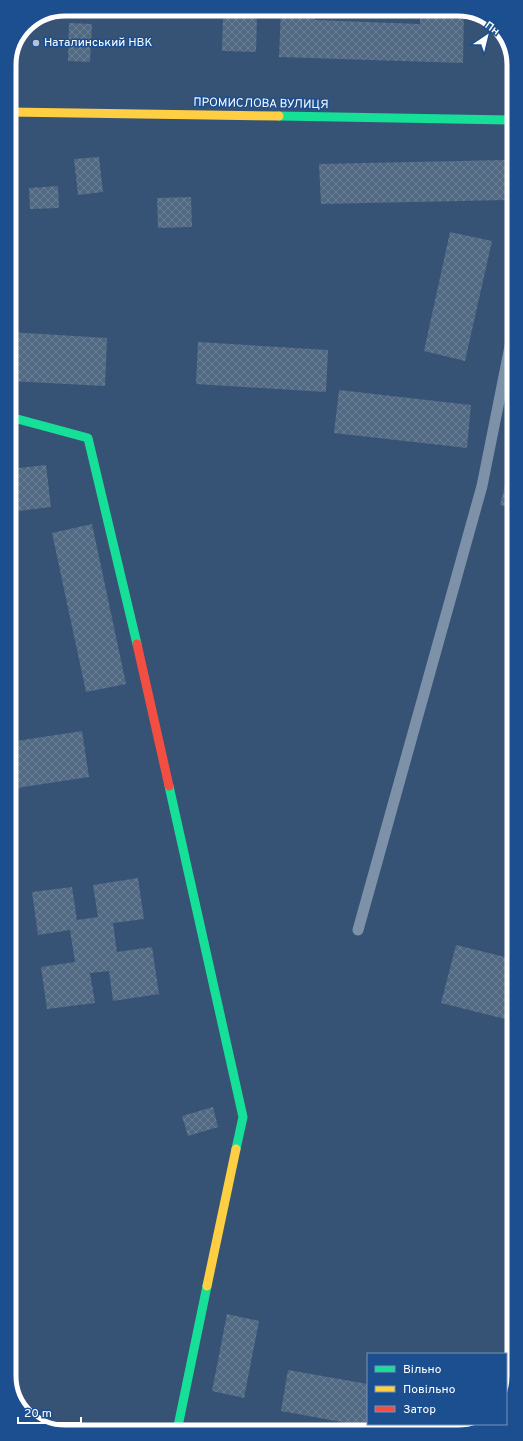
<svg xmlns="http://www.w3.org/2000/svg" width="523" height="1441" font-family="Overpass,sans-serif">
	<defs>
		<pattern id="building-cross-hatch" width="8" height="8" patternUnits="userSpaceOnUse"><rect width="8" height="8" fill="#526984"/><path d="M0 0l8 8M0 8l8-8" fill="none" stroke="#6c8096"/></pattern>
	</defs>
	<rect width="100%" height="100%" fill="#365274"/>
	<path fill="url(#building-cross-hatch)" d="M281,9H316L315,20L420,24V9H462L464,10L463,63L279,57Z
		M223,15L257,16L256,52L222,51Z
		M69,23L92,24L90,62L68,61Z
		M99,157L103,192L78,195L74,159Z
		M505,160L506,200L321,204L319,164Z
		M58,186L59,208L30,209L29,188Z
		M191,197L192,227L158,228L157,198Z
		M450,232L492,241L465,361L424,351Z
		M9,332L107,338L105,386L10,381Z
		M198,342L328,350L326,392L196,384Z
		M339,390L471,405L467,448L334,433Z
		M512,457H513V508L500,505Z
		M46,465L51,507L10,512V469Z
		M92,524L126,684L86,692L52,533Z
		M82,731L89,777L10,789V742Z
		M138,878L144,919L113,923L117,952L152,947L159,994L113,1001L109,971L90,973L95,1003L47,1009L41,967L75,962L70,930L38,935L32,892L72,887L77,920L98,917L93,885Z
		M456,945L513,959V1021L441,1003Z
		M213,1107L218,1127L188,1136L182,1116Z
		M227,1314L259,1321L244,1398L212,1391Z
		M288,1370L368,1384V1424H380V1429L281,1411Z"/>
	<g fill="none" stroke-linecap="round" stroke-linejoin="round">
		<path stroke="#7d92a8" stroke-width="11" d="M358,930L482,486L512,336"/>
		<path stroke="#16e098" stroke-width="9" d="M279,116L512,120
			M10,417L88,438L137,644
			M169,786L243,1117L236,1149
			M177,1431L207,1286"/>
		<path stroke="#ffcf43" stroke-width="9" d="M9,112L279,116
			M207,1286L236,1149"/>
		<path stroke="#f24e42" stroke-width="9" d="M137,644L169,786"/>
	</g>
	<circle fill="#b9c2ce" stroke="#1b4f8f" stroke-width="1.5" cx="36" cy="43" r="4"/>
	<g text-anchor="middle" dominant-baseline="central" stroke-width="3" stroke-linejoin="round" paint-order="stroke">
		<g font-size="12" fill="#fff" stroke="#1b4f8f" text-anchor="start">
			<text x="44" y="43">Наталинський НВК</text>
		</g>
		<g font-size="12" fill="#fff" stroke="#1b4f8f">
			<text transform="translate(261 104) rotate(1)">ПРОМИСЛОВА ВУЛИЦЯ</text>
		</g>
	</g>
	<path d="M0 0H523V1441H0ZM65 16H458A49 49 0 0 1 507 65V1376A49 49 0 0 1 458 1425H65A49 49 0 0 1 16 1376V65A49 49 0 0 1 65 16Z" fill="#1b4f8f" fill-rule="evenodd"/>
	<path fill="none" stroke="#fff" stroke-width="5" d="M65 16H458A49 49 0 0 1 507 65V1376A49 49 0 0 1 458 1425H65A49 49 0 0 1 16 1376V65A49 49 0 0 1 65 16Z"/>
	<rect x="367" y="1353" width="140" height="72" fill="#1b4f8f" stroke="#7695bc"/>
	<rect x="375" y="1366" width="20" height="6" fill="#16e098" stroke="#7695bc"/>
	<text x="403" y="1373" font-size="12" fill="#ffffff">Вільно</text>
	<rect x="375" y="1386" width="20" height="6" fill="#ffcf43" stroke="#7695bc"/>
	<text x="403" y="1393" font-size="12" fill="#ffffff">Повільно</text>
	<rect x="375" y="1406" width="20" height="6" fill="#f24e42" stroke="#7695bc"/>
	<text x="403" y="1413" font-size="12" fill="#ffffff">Затор</text>
	<g transform="translate(487 36) rotate(35)" stroke="#1b4f8f" stroke-width="3" paint-order="stroke">
	<path d="M0-3L7 15L0 10L-7 15Z" fill="#ffffff"/>
	<text y="-6" font-size="11" font-weight="bold" text-anchor="middle" fill="#ffffff">Пн</text>
	</g>
	<path d="M18 1417v6h63v-6" fill="none" stroke="#ffffff" stroke-width="2"/>
	<text x="24" y="1417" font-size="12" fill="#ffffff" stroke="#1b4f8f" stroke-width="3" paint-order="stroke">20 m</text>
</svg>
